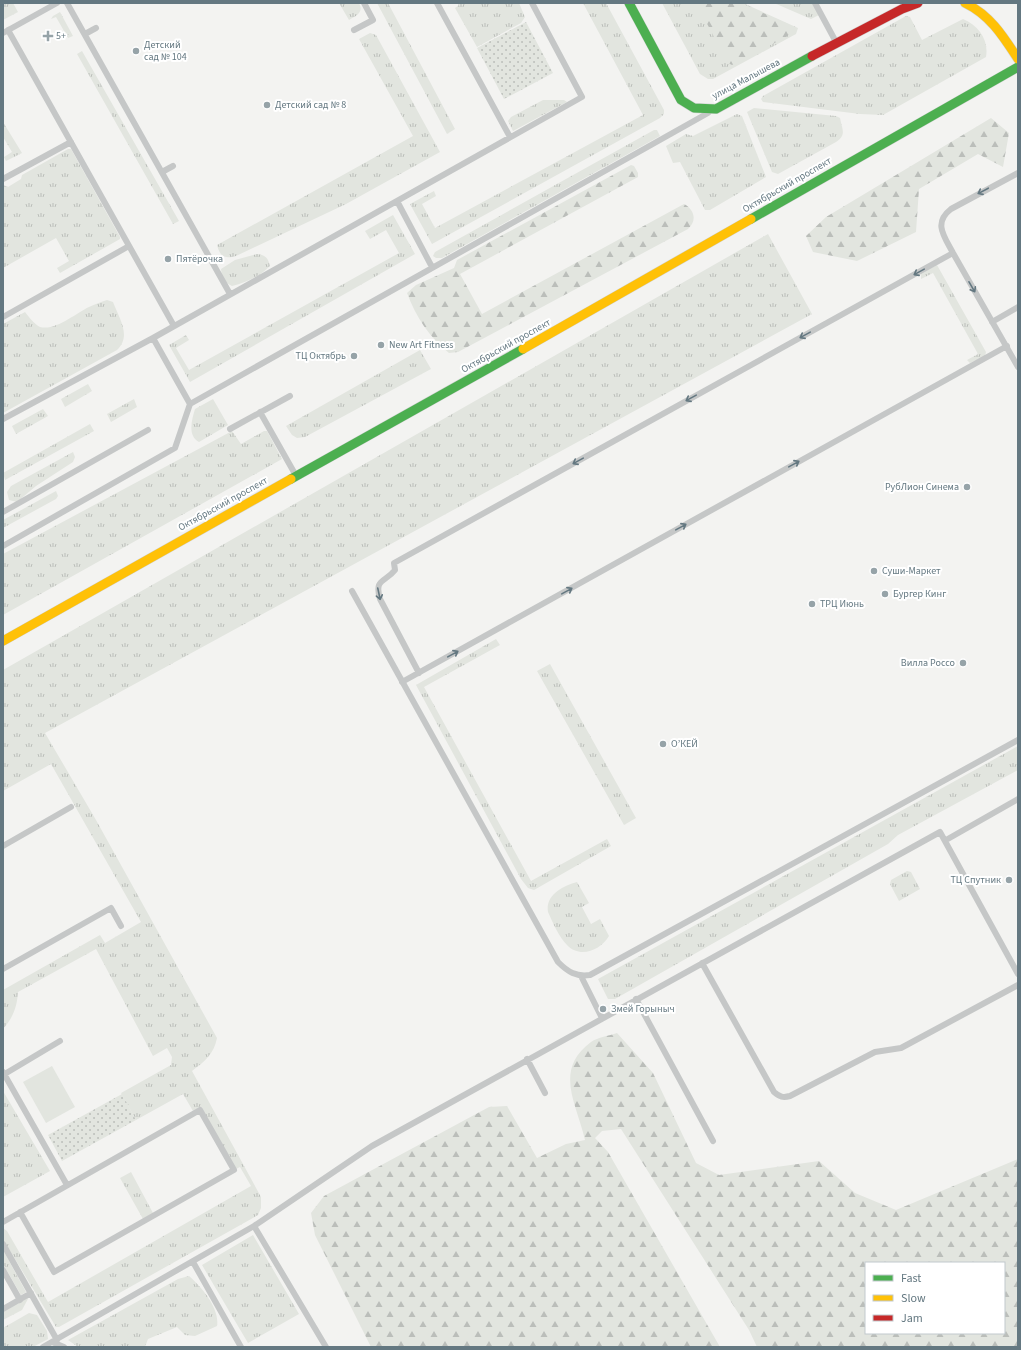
<svg xmlns="http://www.w3.org/2000/svg" width="1021" height="1350" font-family="'Source Sans 3',sans-serif">
	<defs>
		<pattern id="grass-tufts" width="24" height="20" patternUnits="userSpaceOnUse"><rect width="24" height="20" fill="#e2e5df"/><path d="M3 7l-1-3M5 7V3M7 7l1-3M15 17l-1-3M17 17v-4M19 17l1-3" fill="none" stroke="#bbbeba"/></pattern>
		<pattern id="forest-firs" width="22" height="20" patternUnits="userSpaceOnUse"><rect width="22" height="20" fill="#e2e5df"/><path d="M5 1l3.5 6h-7zM16 11l3.5 6h-7z" fill="#bbbeba"/></pattern>
		<pattern id="park-dots" width="8" height="8" patternUnits="userSpaceOnUse"><rect width="8" height="8" fill="#e2e5df"/><path d="M2 2h.1M6 6h.1" fill="none" stroke="#bbbeba" stroke-width="1.8" stroke-linecap="round"/></pattern>
	</defs>
	<rect width="100%" height="100%" fill="#f3f3f1"/>
	<path fill="url(#grass-tufts)" d="M7,3H13L18,12L3,20V5Z
		M339,3H359C364,13 356,16 349,20Z
		M377,3H388L455,129L447,134Z
		M457,3H519L525,17L521,23L477,47L455,8L459,5Z
		M583,3H606L664,110V114L660,118L432,244L410,204L434,191L436,196L422,204L435,228L643,115Z
		M662,3H743L798,28L796,34L713,79H708L700,74Z
		M774,3H812L819,15L811,19Z
		M60,12L73,36L68,38L56,17L51,19L53,16Z
		M906,16L910,17L922,40L963,19C979,26 989,40 986,57L883,115L860,114L763,102L761,99L763,96Z
		M370,33L376,35L440,152L346,204L236,256C225,259 220,257 217,245L413,136L359,39Z
		M82,51L179,221L173,224L77,54Z
		M543,100H564L567,102L513,131L508,121L511,117Z
		M754,108L836,116L840,118C842,129 847,135 836,142L778,174L772,172L747,112Z
		M737,114L742,116L766,177L710,210H705L680,162L673,163L666,146L686,134L693,136Z
		M3,122L22,153L6,161L4,157L12,152L3,137Z
		M654,130H657L660,136L442,258H436L433,256L435,252Z
		M68,149H71L120,237V239L60,273L57,268L69,261L56,238L3,268V185L8,187L21,179L22,175Z
		M393,215L415,254L190,382L169,345L186,335L189,340L176,348L189,370L399,253L386,230L370,239L365,231Z
		M768,234L812,314L45,733L96,820L217,1038C214,1054 205,1061 192,1071L261,1197V1208L258,1215L59,1327H56L3,1239V1228L7,1231L48,1302L251,1186L240,1167L236,1169L201,1107L193,1111L183,1094L136,1120L121,1093L171,1065L172,1057L167,1048L153,1056L96,949L18,992C17,1007 13,1018 3,1029V990L100,935L105,943L141,922L51,764L3,791V670Z
		M257,254C266,255 268,258 270,266C259,277 247,282 232,286C224,282 222,278 221,269L235,260Z
		M937,265L986,352L985,356L970,363L967,360L978,354L933,273L921,279V273Z
		M107,300L113,302C119,318 132,336 117,350L3,413V324L25,312C29,317 34,324 40,327C56,331 76,313 89,307C95,304 101,302 107,300Z
		M420,350L431,369L305,437L297,438L292,435L286,426Z
		M88,384L92,391L65,407L61,399Z
		M134,399L137,407L111,422L107,414Z
		M213,399L228,425L199,442C187,436 192,419 195,409Z
		M43,409L48,416L16,434L12,426Z
		M90,424L94,431L5,480L3,473Z
		M232,431L241,444L264,431H267L282,459L3,615V554Z
		M73,452L75,457L73,462L36,486L17,502L9,500L7,492L11,486Z
		M56,491L58,496L56,499L3,528V520Z
		M496,639L500,645L424,687L531,881L607,839L611,846L534,890L528,888L521,879L416,685Z
		M550,664L636,818L624,825L537,671Z
		M1018,746V770L898,835L888,844L622,995L615,999H608L598,979Z
		M907,871L911,872L920,889L899,901L890,884L891,880Z
		M577,882L589,903L582,907L591,924L600,919L609,936C601,950 580,959 567,945C559,937 553,923 548,912C545,895 563,886 577,882Z
		M3,1091L50,1171L3,1197Z
		M131,1172L153,1213L143,1219L120,1178Z
		M253,1235L299,1314L248,1343L202,1265Z
		M3,1250L26,1292L21,1295L3,1264Z
		M189,1276C202,1287 220,1309 217,1326L195,1336L185,1335L177,1327L148,1339L145,1347H78L68,1340L178,1279Z
		M29,1297L22,1310L3,1320V1311Z
		M29,1313L37,1315L47,1331L48,1339L33,1347H3V1328Z"/>
	<path fill="url(#forest-firs)" fill-rule="evenodd" d="M696,3H741L788,24L790,33L786,37L732,65L728,63Z
		M991,118L1009,133L1003,167L978,154L919,189L916,232L857,261L813,252L806,236L826,217Z
		M631,165L634,166L638,173V177L460,274L482,314L684,204C695,210 697,221 688,229L458,352L449,353C429,337 416,317 407,293L416,285L454,268L457,260Z
		M617,1033L653,1073L696,1163L719,1175L819,1161L855,1193L896,1210L1018,1159V1347H757L749,1330L621,1129L602,1131L595,1138L608,1152L720,1347H371L315,1235L311,1213L324,1196L489,1107L507,1106L537,1158L566,1144L585,1140C577,1104 553,1070 591,1042C598,1037 609,1036 617,1033ZM866,1263H1004V1333H866Z"/>
	<path fill="url(#park-dots)" d="M526,22L553,73L504,99L477,48Z
		M122,1094L136,1120L62,1161L48,1135Z"/>
	<path fill="#e2e5df" d="M52,1066L75,1107L46,1123L23,1082Z"/>
	<g fill="none" stroke-linecap="round" stroke-linejoin="round">
		<defs>
			<path id="fast" d="M629,3L681,100L694,108L716,109L812,56
				M751,219L1018,67
				M291,479L523,349"/>
			<path id="slow" d="M965,3C990,15 1003,36 1018,59
				M523,349L751,219
				M3,641L291,479"/>
			<path id="jam" d="M812,56L902,9L918,3"/>
		</defs>
		<use href="#fast" stroke="#cfd1d1" stroke-width="10"/>
		<use href="#slow" stroke="#cfd1d1" stroke-width="10"/>
		<use href="#jam" stroke="#cfd1d1" stroke-width="10"/>
		<path stroke="#c5c7c7" stroke-width="6" d="M67,3L230,294
			M437,3L510,137
			M815,3L836,42
			M8,30L174,326
			M354,30L373,20L364,3
			M3,33L57,3
			M85,34L96,28
			M162,172L173,166
			M1018,173L951,209C933,223 944,236 953,253L1018,367
			M3,179L71,142
			M397,201L432,267
			M3,317L129,246
			M992,322L1018,307
			M153,338L190,404
			M260,412L295,474
			M3,419L153,338L582,97L532,3
			M230,429L290,396
			M3,512L148,430
			M3,546L175,448L190,404L708,113
			M352,591L558,962C568,972 576,977 590,975L1018,740
			M419,673L380,599C374,578 385,583 395,570L394,563L953,253
			M402,682L1007,346
			M946,840L1018,799
			M3,846L71,807
			M702,963L774,1092C780,1097 783,1098 790,1096L875,1052L901,1048L1018,985
			M3,969L111,908L121,926
			M581,976L602,1018
			M636,999L713,1141
			M527,1059L545,1093
			M3,1072L67,1185
			M3,1075L60,1041
			M3,1222L200,1110L234,1170L54,1272L20,1212
			M254,1226L326,1347
			M3,1244L57,1340
			M193,1262L241,1347
			M3,1270L20,1300
			M3,1309L31,1293
			M52,1342L64,1347
			M43,1347L254,1226L372,1146L940,832L1018,974"/>
		<use href="#fast" stroke="#4caf50" stroke-width="9"/>
		<use href="#slow" stroke="#ffc107" stroke-width="9"/>
		<use href="#jam" stroke="#c62828" stroke-width="9"/>
	</g>
	<defs><path id="oneway-shaft" d="M-6 0H5M1.5-3L5.5 0L1.5 3" fill="none" stroke-width="1.6" stroke-linecap="round" stroke-linejoin="round"/></defs>
	<g stroke="#647881">
		<use href="#oneway-shaft" transform="translate(983 191) rotate(152)"/>
		<use href="#oneway-shaft" transform="translate(919 272) rotate(151)"/>
		<use href="#oneway-shaft" transform="translate(972 287) rotate(60)"/>
		<use href="#oneway-shaft" transform="translate(805 335) rotate(151)"/>
		<use href="#oneway-shaft" transform="translate(691 398) rotate(151)"/>
		<use href="#oneway-shaft" transform="translate(578 461) rotate(151)"/>
		<use href="#oneway-shaft" transform="translate(794 464) rotate(-29)"/>
		<use href="#oneway-shaft" transform="translate(681 527) rotate(-29)"/>
		<use href="#oneway-shaft" transform="translate(567 591) rotate(-29)"/>
		<use href="#oneway-shaft" transform="translate(379 594) rotate(78)"/>
		<use href="#oneway-shaft" transform="translate(453 654) rotate(-29)"/>
	</g>
	<g fill="#96a3a8" stroke="#fff" stroke-width="1.5">
		<path d="M46 30h4v4h4v4h-4v4h-4v-4h-4v-4h4z"/>
		<circle cx="136" cy="51" r="4"/>
		<circle cx="267" cy="105" r="4"/>
		<circle cx="168" cy="259" r="4"/>
		<circle cx="381" cy="345" r="4"/>
		<circle cx="354" cy="356" r="4"/>
		<circle cx="967" cy="487" r="4"/>
		<circle cx="874" cy="571" r="4"/>
		<circle cx="885" cy="594" r="4"/>
		<circle cx="812" cy="604" r="4"/>
		<circle cx="963" cy="663" r="4"/>
		<circle cx="663" cy="744" r="4"/>
		<circle cx="1009" cy="880" r="4"/>
		<circle cx="603" cy="1009" r="4"/>
	</g>
	<g text-anchor="middle" dominant-baseline="central" stroke-width="4" stroke-linejoin="round" paint-order="stroke">
		<g font-size="10" fill="#647881" stroke="#fff" text-anchor="start">
			<text x="56" y="36">5+</text>
			<text x="144" y="45">Детский<tspan x="144" dy="12">сад № 104</tspan></text>
			<text x="275" y="105">Детский сад № 8</text>
			<text x="176" y="259">Пятёрочка</text>
			<text x="389" y="345">New Art Fitness</text>
			<text x="346" y="356" text-anchor="end">ТЦ Октябрь</text>
			<text x="959" y="487" text-anchor="end">РубЛион Синема</text>
			<text x="882" y="571">Суши-Маркет</text>
			<text x="893" y="594">Бургер Кинг</text>
			<text x="820" y="604">ТРЦ Июнь</text>
			<text x="955" y="663" text-anchor="end">Вилла Россо</text>
			<text x="671" y="744">О’КЕЙ</text>
			<text x="1001" y="880" text-anchor="end">ТЦ Спутник</text>
			<text x="611" y="1009">Змей Горыныч</text>
		</g>
		<g font-size="10" fill="#647881" stroke="#fff">
			<text transform="translate(746 79) rotate(-28)">улица Малышева</text>
			<text transform="translate(787 185) rotate(-30)">Октябрьский проспект</text>
			<text transform="translate(506 346) rotate(-29)">Октябрьский проспект</text>
			<text transform="translate(223 504) rotate(-29)">Октябрьский проспект</text>
		</g>
	</g>
	<rect width="1021" height="1350" fill="none" stroke="#647881" stroke-width="8"/>
	<rect x="865" y="1262" width="140" height="72" fill="#ffffff" stroke="#c1c9cd"/>
	<rect x="873" y="1275" width="20" height="6" fill="#4caf50" stroke="#c1c9cd"/>
	<text x="901" y="1282" font-size="12" fill="#647881">Fast</text>
	<rect x="873" y="1295" width="20" height="6" fill="#ffc107" stroke="#c1c9cd"/>
	<text x="901" y="1302" font-size="12" fill="#647881">Slow</text>
	<rect x="873" y="1315" width="20" height="6" fill="#c62828" stroke="#c1c9cd"/>
	<text x="901" y="1322" font-size="12" fill="#647881">Jam</text>
</svg>
